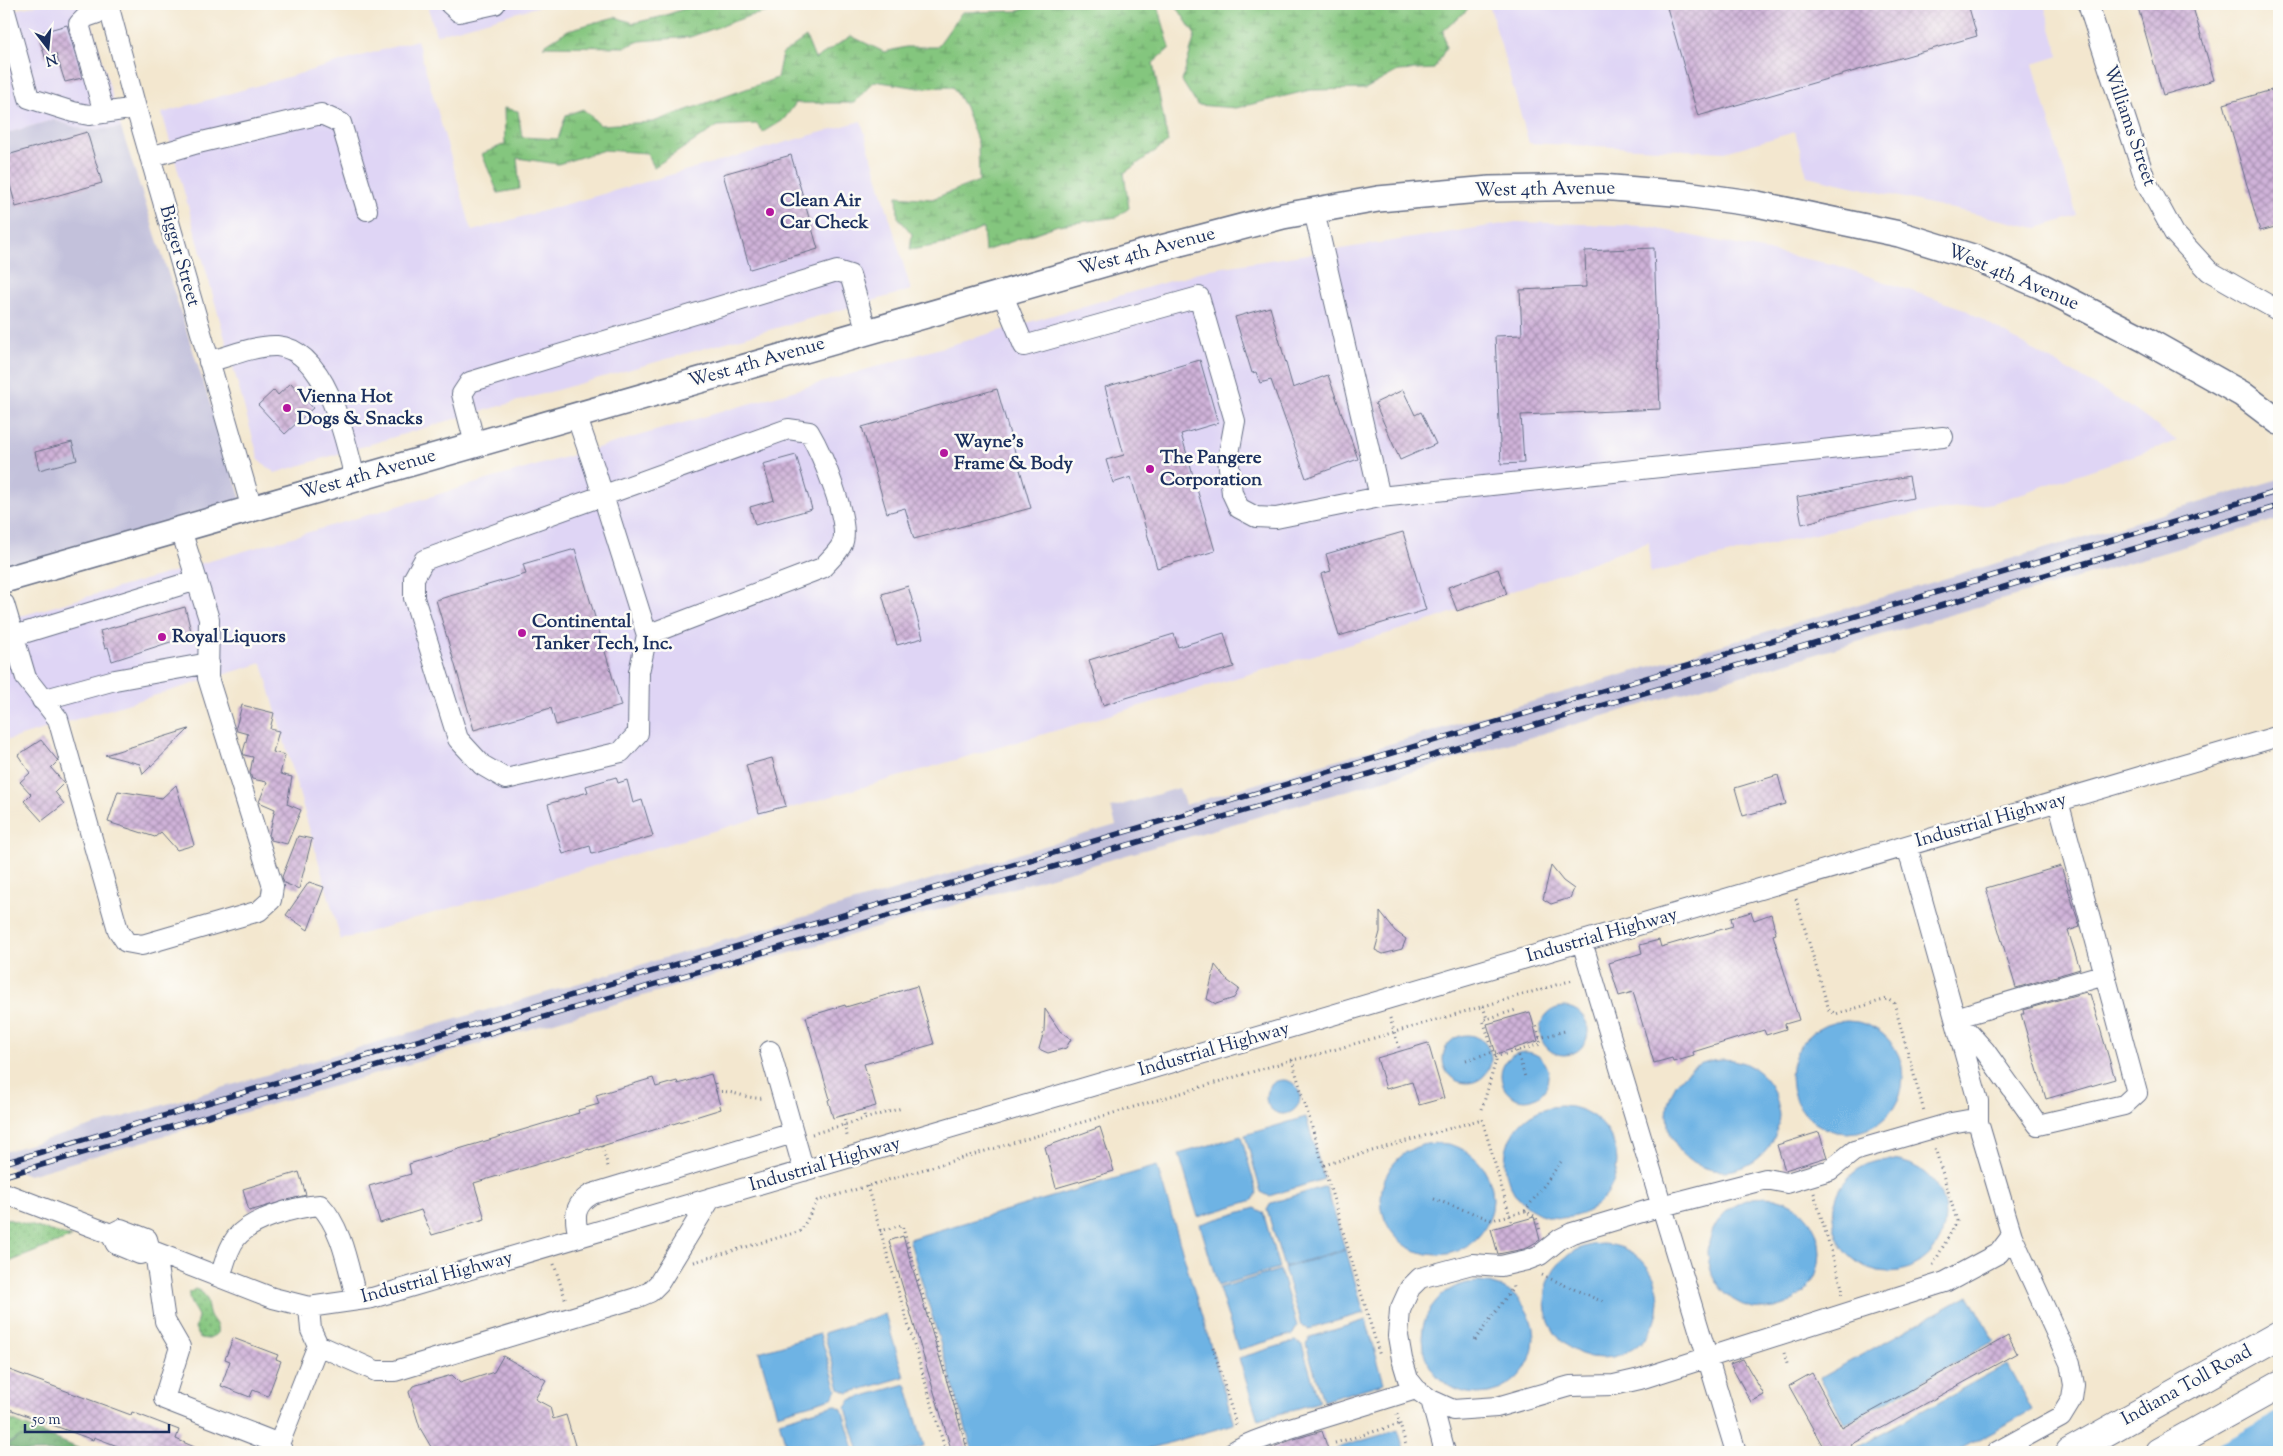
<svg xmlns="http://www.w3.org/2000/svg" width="2283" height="1456" font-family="'Sorts Mill Goudy',serif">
	<defs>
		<pattern id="grass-dots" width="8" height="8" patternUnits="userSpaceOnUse" patternTransform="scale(1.25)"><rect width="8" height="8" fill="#84c67e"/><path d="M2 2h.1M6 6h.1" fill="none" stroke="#6ba16a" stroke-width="1.8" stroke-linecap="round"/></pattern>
		<pattern id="forest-crowns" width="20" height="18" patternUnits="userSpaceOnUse" patternTransform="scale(1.25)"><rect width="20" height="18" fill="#6bab6d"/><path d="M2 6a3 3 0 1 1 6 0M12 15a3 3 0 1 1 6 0" fill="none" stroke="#578c5d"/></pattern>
		<pattern id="wetland-marsh" width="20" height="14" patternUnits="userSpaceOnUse" patternTransform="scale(1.25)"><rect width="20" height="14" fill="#84c67e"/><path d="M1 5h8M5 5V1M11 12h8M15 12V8" fill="none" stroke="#6ba16a"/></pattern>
		<pattern id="building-cross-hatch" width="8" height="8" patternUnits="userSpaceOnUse" patternTransform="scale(1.25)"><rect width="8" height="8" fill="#d0b3d9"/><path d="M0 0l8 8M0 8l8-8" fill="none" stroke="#a892b3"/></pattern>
	</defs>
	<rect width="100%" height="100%" fill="#fdfcf7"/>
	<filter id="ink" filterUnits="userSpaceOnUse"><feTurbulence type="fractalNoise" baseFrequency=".02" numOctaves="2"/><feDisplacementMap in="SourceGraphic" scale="10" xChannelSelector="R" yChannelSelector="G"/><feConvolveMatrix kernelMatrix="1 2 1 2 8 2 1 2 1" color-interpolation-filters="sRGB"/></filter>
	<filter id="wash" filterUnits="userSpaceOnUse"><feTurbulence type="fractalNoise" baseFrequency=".0096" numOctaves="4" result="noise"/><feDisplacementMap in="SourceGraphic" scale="20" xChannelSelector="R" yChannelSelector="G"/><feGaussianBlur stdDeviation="1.12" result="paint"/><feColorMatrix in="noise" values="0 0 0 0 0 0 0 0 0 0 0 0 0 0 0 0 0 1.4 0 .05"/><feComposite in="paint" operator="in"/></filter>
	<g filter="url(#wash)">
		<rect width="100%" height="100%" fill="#f3e7cf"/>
		<path fill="#dfd5f5" d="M42,4H80L88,9L121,128L85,130L53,120L4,134V12Z
			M427,4H547L436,35Z
			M1489,4H2044L2059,56L2033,64L2077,216L2037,228L1807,176L1795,132L1725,152L1529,143Z
			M417,40L472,231L861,121L911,290L444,422L275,473L259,460L162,113Z
			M1516,222L1644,226L1836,265L1964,309L2129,406L2177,441L1993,503L1874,520L1650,573L1649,542L1423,623L341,940L262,663L8,740L4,725V621L1211,269Z"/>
		<path fill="#c3c1db" d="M53,120L85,130L121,128L243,505L4,575V134Z
			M2279,479V519L29,1175L4,1165V1152L1116,825L1111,808L1179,788L1185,805Z"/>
		<path fill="url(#grass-dots)" stroke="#507a6e" d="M4,1218L72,1237L4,1264Z
			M195,1289C208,1293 206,1301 209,1312C211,1321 219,1322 217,1334L207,1339L200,1338L195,1328L198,1316C194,1307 188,1303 189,1293Z
			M4,1417L47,1435L20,1437L4,1445Z"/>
		<path fill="url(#forest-crowns)" stroke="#436d66" d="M47,1435L87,1452H23L6,1446L20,1437Z"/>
		<path fill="url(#wetland-marsh)" stroke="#507a6e" d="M698,4H821L806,10L781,9L749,16L690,37L640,41L625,47L543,46L568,30L615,17L634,23L660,17Z
			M1039,4H1461L1468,9L1443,31L1446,48L1434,69L1398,71L1365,89L1310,90L1236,108L1197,105L1182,81L1195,35L1175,4L1158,6L1170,48L1153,63L1168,142L1124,173L1129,208L1117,217L1058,225L985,251L983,228L951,243L910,250L912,234L898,217L897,196L932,199L979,181L978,143L965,107L953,87L919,88L874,81L854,103H796L784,119L763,132L757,124L718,126L654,167L647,153L604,150L558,164L517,158L520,189L498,193L482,154L505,144L504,108L518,111L522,137L558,139L566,115L583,109L600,125L653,122L777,78L782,54L806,37L815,59L851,36L884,52L906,47H937L962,12L1018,11Z"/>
		<path fill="#6eb3e4" stroke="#4471a1" d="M1540 1031a24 24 0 1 1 48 0a24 24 0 1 1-48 0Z
			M1791 1077a56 56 0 1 1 112 0a56 56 0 1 1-112 0Z
			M1443 1059a24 24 0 1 1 48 0a24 24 0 1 1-48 0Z
			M1501 1076a24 24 0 1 1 48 0a24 24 0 1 1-48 0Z
			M1667 1115a56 56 0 1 1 112 0a56 56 0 1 1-112 0Z
			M1266 1097a17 17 0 1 1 34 0a17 17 0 1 1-34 0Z
			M1505 1162a56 56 0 1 1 112 0a56 56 0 1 1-112 0Z
			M1306,1117L1324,1179L1269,1196L1261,1192L1245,1135Z
			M1241,1136L1257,1193L1253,1200L1198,1217L1179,1154Z
			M1381 1199a56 56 0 1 1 112 0a56 56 0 1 1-112 0Z
			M1833 1216a56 56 0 1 1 112 0a56 56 0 1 1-112 0Z
			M1157,1166L1234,1424L1138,1452H973L909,1239Z
			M1326,1186L1345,1249L1284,1267L1267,1210L1271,1203Z
			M1708 1253a56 56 0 1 1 112 0a56 56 0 1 1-112 0Z
			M1255,1208L1263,1212L1279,1268L1218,1286L1200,1224Z
			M1545 1301a57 57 0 1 1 114 0a57 57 0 1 1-114 0Z
			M1346,1250L1364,1313L1309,1329L1301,1325L1284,1268Z
			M1280,1270L1297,1326L1293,1334L1238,1350L1219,1288Z
			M1422 1338a56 56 0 1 1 112 0a56 56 0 1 1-112 0Z
			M1969,1295L1994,1341L1845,1424L1820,1378Z
			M885,1314L904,1377L848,1393L840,1389L824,1333Z
			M1366,1320L1384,1383L1323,1401L1306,1344L1311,1337Z
			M820,1334L837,1390L832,1398L777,1414L759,1352Z
			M1295,1341L1302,1345L1319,1402L1258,1420L1239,1358Z
			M2007,1364L2032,1410L1955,1452H1861L1858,1446Z
			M906,1384L924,1446L904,1452H859L846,1408L850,1400Z
			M835,1405L842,1409L855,1452H788L779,1421Z
			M2279,1405V1452H2191Z
			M1398,1430L1405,1452H1338L1337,1448Z"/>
		<path fill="#f3e7cf" d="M2279,1403V1411L2206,1452H2188Z"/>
		<g id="blocks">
			<path fill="url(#building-cross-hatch)" d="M1666,4H1968L1977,36L1698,116Z
				M2137,4H2192L2214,80L2163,95Z
				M67,25L82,78L65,82L56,54L45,57L38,33Z
				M2275,89L2279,106V226L2260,231L2224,104Z
				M87,132L102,183L16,207L4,163V156Z
				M791,155L818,249L750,269L723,174Z
				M1654,248L1660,409L1521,415L1524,463L1501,464L1495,336L1522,335L1520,290L1586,287L1585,251Z
				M1270,307L1293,388L1328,375L1358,459L1306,478L1271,380L1260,383L1256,372L1252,373L1235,317Z
				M1200,360L1218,423L1181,434L1215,551L1157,568L1131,477L1113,483L1106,460L1124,455L1105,387Z
				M291,383L313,408L285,434L258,405L274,390L278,395Z
				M997,389L1031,508L914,539L905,508L887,513L862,427Z
				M1403,390L1415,415L1421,412L1436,444L1400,460L1375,403Z
				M72,442L77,460L39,470L35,452Z
				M796,455L812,509L755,525L750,507L774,500L763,464Z
				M1909,476L1913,498L1822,517V519L1802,524L1797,497Z
				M1403,532L1426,610L1339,636L1321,574L1331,571L1326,554Z
				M575,549L621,706L556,725L551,708L474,730L436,600L526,574L523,564Z
				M1498,569L1507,594L1457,611L1448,587Z
				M908,586L923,638L897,645L882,594Z
				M185,607L192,635L112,661L108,647L105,648L100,631Z
				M1224,633L1234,667L1206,675L1205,674L1103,705L1089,660L1174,634L1178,647Z
				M242,705L274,713L270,729L279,731L273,752L285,755L280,774L292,777L287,804L301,810L287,844L271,840L269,835L275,809L259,802L267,782L252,779L250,773L253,757L244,755L243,752L248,734L237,731L236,727Z
				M189,729L143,774L140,764L105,755Z
				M41,740L58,761L51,768L64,783L55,792L64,804L42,821L24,801L31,794L20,782L30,773L18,755Z
				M772,758L786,806L759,813L746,765Z
				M1778,775L1786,804L1743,816L1735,788Z
				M616,777L618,783L627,780L633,803L642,800L653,836L592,854L590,846L563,854L548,804L588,792L586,786Z
				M176,785L194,845L177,850L161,832L155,837L108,822L118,791L162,798Z
				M298,836L312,839L299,889L284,883L282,877Z
				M1551,866L1563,881L1574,889L1570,898L1551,904L1543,899Z
				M2061,866L2080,927L2068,931L2080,969L2016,988L1986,888Z
				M309,882L324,887L308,930L286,915Z
				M1380,912L1395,931L1406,939L1402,949L1383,954L1375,950L1380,932Z
				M1751,912L1754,920L1771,914L1776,934L1773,935L1799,1020L1785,1024L1786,1029L1766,1035L1764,1030L1693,1052L1694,1056L1673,1062L1672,1058L1654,1063L1633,992L1619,996L1609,963L1642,953L1640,945L1659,940L1661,947L1733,926L1731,918Z
				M1215,965L1228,981L1239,989L1234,998L1216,1004L1207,999Z
				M917,986L934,1044L864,1064L876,1106L833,1118L828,1100L830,1099L806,1017L845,1005L846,1007Z
				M2086,992L2087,995L2090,994L2115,1079L2046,1099L2021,1014H2024L2023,1010Z
				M1045,1009L1060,1031L1071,1039L1066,1048L1048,1053L1039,1049L1044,1031Z
				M1530,1012L1538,1041L1496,1054L1487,1024Z
				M1428,1043L1444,1098L1419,1105L1412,1082L1386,1089L1377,1058Z
				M711,1074L721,1109L589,1150V1149L474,1183L485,1219L432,1235L421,1210L380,1223L369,1186L411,1174L409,1164L579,1113L578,1110L599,1104L596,1095L653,1078L656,1087L677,1081L678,1084Z
				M1100,1127L1114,1171L1056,1188L1045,1147Z
				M1819,1132L1827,1157L1785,1170L1777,1145Z
				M299,1172L306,1195L249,1211L243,1189Z
				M1534,1217L1540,1240L1524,1249L1498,1254L1491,1229Z
				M903,1236L968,1452H952L891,1248L889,1241Z
				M2008,1336L2017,1353L1851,1445L1855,1452H1826L1789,1386L1812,1373L1842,1428Z
				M233,1338L278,1355L276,1359L281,1361L268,1396L253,1390L250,1397L221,1386L230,1361L225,1359Z
				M503,1356L546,1380L535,1399L550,1407L553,1419L566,1415L577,1452H434L420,1428L409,1392L413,1386L452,1375L460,1383L494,1372Z
				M1743,1359L1764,1395L1751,1402L1730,1364Z
				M4,1368L131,1415L132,1412L179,1430L176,1439L206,1452H133L94,1437L93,1440L4,1407Z
				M1322,1431L1329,1452H1261L1291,1440Z"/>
		</g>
	</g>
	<g filter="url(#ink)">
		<use href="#blocks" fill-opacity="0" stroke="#676f86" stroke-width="1"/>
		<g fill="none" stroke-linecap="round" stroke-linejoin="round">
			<defs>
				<path id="minor" d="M108,4L136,108L252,509
					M450,4L459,12L495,4
					M2088,4L2146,182L2174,233L2209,271L2279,311
					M4,8L29,98L73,112L89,115L136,108
					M104,113L79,24L86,17L109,9
					M150,157L198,143L321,114L341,123L367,210
					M1002,293L1024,346L1199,297L1235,421L1228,459L1232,493L1239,508L1256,517L1276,518L1380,497L1314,211
					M209,362C229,356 257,345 277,346C327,350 346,441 355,479
					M576,415L594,467L647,635L639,672L638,733L621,752L506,779L482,765L458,739L414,598V578L424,560L788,429L809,432C821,452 852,524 842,544C838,553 828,561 822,568L647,635
					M475,444L462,394L470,382L837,271L850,275L867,332
					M1380,497L1943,437
					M4,604L26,678L58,719L118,930L126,942L142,945L259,911L271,900L273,887L208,678L209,619L181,530
					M14,636L197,580
					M42,700L115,680L209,663
					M2058,801L2137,1093L2124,1105L2038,1125L1985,1051L1955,1018L2105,974
					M1907,846L1978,1101V1122L2012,1236L2070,1363L2074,1385L2072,1399L2061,1417L1997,1452
					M1582,942L1736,1452
					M770,1051L804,1171
					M1978,1122L1968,1120L1951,1123L1854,1151L1830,1170L1787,1183L1766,1179L1662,1206L1572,1233L1560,1239L1540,1255L1527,1260L1501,1266L1472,1264L1420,1278L1410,1288L1400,1310L1398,1336L1402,1359L1408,1379L1416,1389L1431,1400L1453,1410L1497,1407L1570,1386L1614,1385L1640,1379L1945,1282L1999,1253L2012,1236
					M4,1193L111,1234
					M111,1234L116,1244L140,1254L150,1250L273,1298L309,1307L372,1298L2279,736
					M111,1234L121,1229L147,1239L150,1250
					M579,1237C574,1218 573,1205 592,1194L793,1133
					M155,1252L165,1321L180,1347L164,1399L279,1444
					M220,1277C224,1265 228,1248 236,1238C251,1219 295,1207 320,1205C343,1229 348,1269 357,1300
					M309,1307L311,1330L318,1345L376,1371H395L636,1298L650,1292L659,1283L711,1198
					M1431,1400L1445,1452
					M283,1452L279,1444L318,1345
					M1233,1452C1249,1441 1269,1437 1287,1429L1416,1389"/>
				<path id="major" d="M4,580L1142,253L1283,216L1378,199L1490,189L1601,187L1686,194L1757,204L1899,234L1976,258L2041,286L2146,340L2242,394L2279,422"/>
				<path id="highway" d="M2070,1452L2279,1335
					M2159,1452L2279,1385"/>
			</defs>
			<use href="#minor" stroke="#676f86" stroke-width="22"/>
			<use href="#major" stroke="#676f86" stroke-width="28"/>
			<use href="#highway" stroke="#676f86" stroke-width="30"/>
			<path stroke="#676f86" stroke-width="3" stroke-dasharray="1 4" stroke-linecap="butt" d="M1796,899L1829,1010L1836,1014L1887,999L1894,1003L1924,1111
				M1483,1006L1487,1019
				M1390,1018L1400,1051
				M1539,1038L1565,1031
				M1517,1051L1525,1077
				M1495,1057L1541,1044L1536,1024
				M1292,1060L1380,1356
				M1466,1060L1493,1052
				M715,1083L717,1092
				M716,1092C731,1089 747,1100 764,1098
				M1482,1109L1496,1060L1483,1020L1516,1010
				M863,1110L865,1119
				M843,1115L846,1124
				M844,1125L848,1139
				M812,1134L902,1108
				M602,1146L609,1170
				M1324,1165L1482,1119L1512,1223
				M867,1186L946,1452
				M1814,1193L1843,1291L1841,1295
				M1434,1199L1492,1220L1525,1211L1536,1217L1540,1231
				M1525,1211L1561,1162
				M880,1231L902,1225L969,1452
				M694,1262L801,1231L817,1201L1292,1060L1316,1055L1573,980
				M554,1264L566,1301
				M1933,1265L1957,1221L1935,1148
				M1542,1275L1603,1302
				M1475,1340L1513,1288L1512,1283
				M1213,1347L1237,1428
				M1784,1353L1788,1367
				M1397,1414L1408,1452
				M1335,1443L1400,1424"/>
			<use href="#minor" stroke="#fff" stroke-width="20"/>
			<use href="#major" stroke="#fff" stroke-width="25"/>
			<use href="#highway" stroke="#fff" stroke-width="28"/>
			<defs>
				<path id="rail" d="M4,1163L2279,491
					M4,1176L2279,506"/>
			</defs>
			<use href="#rail" stroke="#1b2f5e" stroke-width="5.5"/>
			<use href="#rail" stroke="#fdfcf7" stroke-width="4" stroke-dasharray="11" stroke-linecap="butt"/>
		</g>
	</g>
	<g fill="#b5179e" stroke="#fdfcf7" stroke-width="2">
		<circle cx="770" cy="212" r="5"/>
		<circle cx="287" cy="408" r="5"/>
		<circle cx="944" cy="453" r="5"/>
		<circle cx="1150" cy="469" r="5"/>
		<circle cx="522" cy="633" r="5"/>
		<circle cx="162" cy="637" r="5"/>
	</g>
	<g text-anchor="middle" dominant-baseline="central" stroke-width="5" stroke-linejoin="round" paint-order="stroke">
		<g font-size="19" fill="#1b2f5e" stroke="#fdfcf7">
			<text transform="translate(2129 126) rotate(71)">Williams Street</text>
			<text transform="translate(1545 190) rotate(-1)">West 4th Avenue</text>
			<text transform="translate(1147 252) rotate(-15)">West 4th Avenue</text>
			<text transform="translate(179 256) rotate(74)">Bigger Street</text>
			<text transform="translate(2013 278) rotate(23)">West 4th Avenue</text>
			<text transform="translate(757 363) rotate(-16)">West 4th Avenue</text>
			<text transform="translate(368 475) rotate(-16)">West 4th Avenue</text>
			<text transform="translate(1991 821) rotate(-16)">Industrial Highway</text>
			<text transform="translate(1602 936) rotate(-16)">Industrial Highway</text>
			<text transform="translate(1214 1050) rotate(-16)">Industrial Highway</text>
			<text transform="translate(825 1165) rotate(-16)">Industrial Highway</text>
			<text transform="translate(437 1278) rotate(-15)">Industrial Highway</text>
			<text transform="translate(2187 1386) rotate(-29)">Indiana Toll Road</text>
		</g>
		<g font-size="19" font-weight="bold" fill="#1b2f5e" stroke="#fdfcf7" text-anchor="start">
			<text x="780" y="201">Clean Air<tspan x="780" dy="22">Car Check</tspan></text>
			<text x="297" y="397">Vienna Hot<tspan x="297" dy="22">Dogs &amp; Snacks</tspan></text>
			<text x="954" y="442">Wayne’s<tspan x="954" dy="22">Frame &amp; Body</tspan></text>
			<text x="1160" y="458">The Pangere<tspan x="1160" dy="22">Corporation</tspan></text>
			<text x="532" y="622">Continental<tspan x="532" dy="22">Tanker Tech, Inc.</tspan></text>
			<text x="172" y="637">Royal Liquors</text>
		</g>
	</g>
	<rect width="2283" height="1456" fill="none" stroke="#fdfcf7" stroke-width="20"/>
	<g transform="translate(48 48) rotate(164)" stroke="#fdfcf7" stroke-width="4" paint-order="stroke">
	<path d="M0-4L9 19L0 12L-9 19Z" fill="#1b2f5e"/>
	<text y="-8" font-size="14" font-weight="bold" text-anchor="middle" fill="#1b2f5e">N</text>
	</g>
	<path d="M25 1424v8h144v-8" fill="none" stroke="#1b2f5e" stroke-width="2.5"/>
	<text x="32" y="1424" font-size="15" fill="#1b2f5e" stroke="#fdfcf7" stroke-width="4" paint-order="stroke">50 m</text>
</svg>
